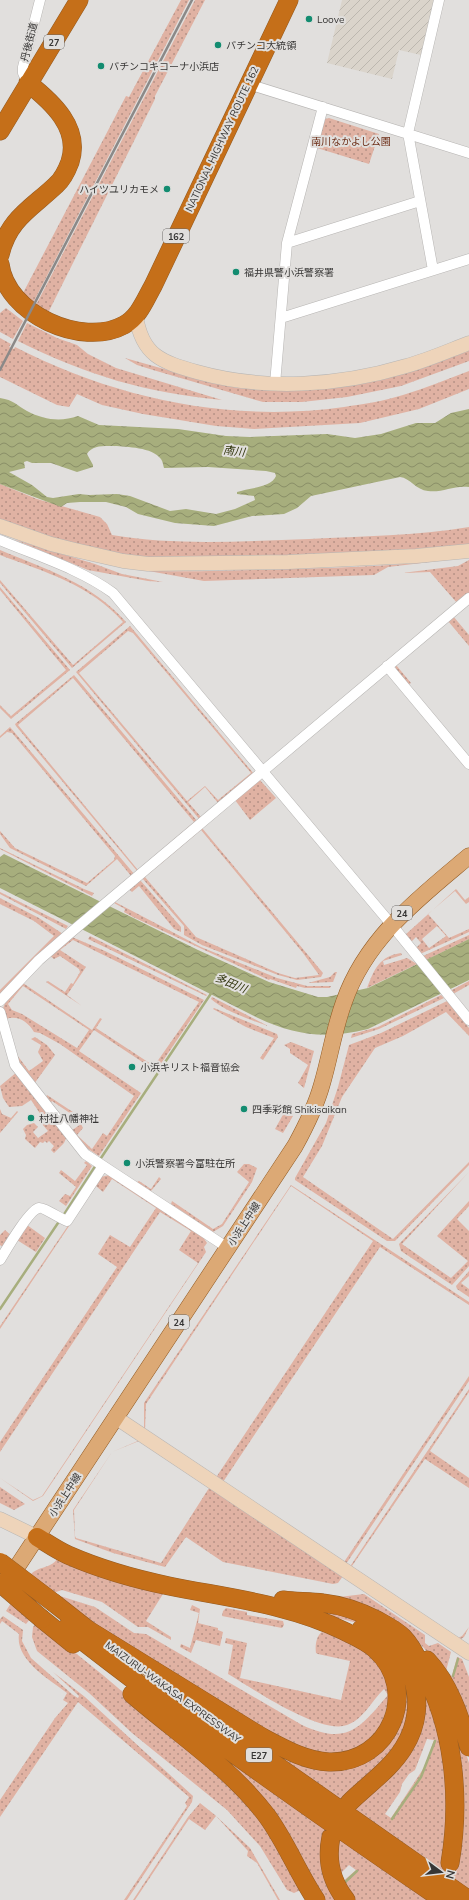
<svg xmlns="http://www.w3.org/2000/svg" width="469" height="1900" font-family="Mulish,'Noto Sans JP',sans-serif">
	<defs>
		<pattern id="industrial-furrows" width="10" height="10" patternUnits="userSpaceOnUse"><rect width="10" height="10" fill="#dad4cb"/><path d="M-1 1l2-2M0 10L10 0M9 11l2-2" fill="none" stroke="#bcb7af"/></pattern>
		<pattern id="grass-dots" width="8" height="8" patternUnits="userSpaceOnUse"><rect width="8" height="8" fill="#e0b2a3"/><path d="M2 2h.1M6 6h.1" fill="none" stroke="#b69286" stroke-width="1.8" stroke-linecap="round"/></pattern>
		<pattern id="water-waves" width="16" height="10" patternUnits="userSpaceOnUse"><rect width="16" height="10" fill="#a7ae7d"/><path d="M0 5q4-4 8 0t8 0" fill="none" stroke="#898e67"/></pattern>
	</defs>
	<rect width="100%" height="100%" fill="#e1dfdd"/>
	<path fill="url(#industrial-furrows)" d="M342,0H434L421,55L399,50L392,79L327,63Z"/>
	<path fill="url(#grass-dots)" fill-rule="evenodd" d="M181,0H189L33,303L22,295L126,96L129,97Z
		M195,0H205L155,96V99L48,313L36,305Z
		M329,118L379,134L369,164L317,148L325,119Z
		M6,308L23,321L13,339L0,332V313Z
		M27,323L57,338L77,345L88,354L116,368L222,400C146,393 86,375 18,341Z
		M0,338L11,344L9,347L14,349L15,347C117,399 230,423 344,407C364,404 384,401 403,395C426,388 447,379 469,371V389L419,409L360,423L254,429L216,426L143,414L102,405L77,394L69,407L57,405L0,377Z
		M469,350V361L401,386L347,397L302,402H263L153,370L137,365L125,358L210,382L238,388L276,390Z
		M0,484L37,499L100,517L107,524L112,535C176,546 244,541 309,539C362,536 416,536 469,527V546L321,556L139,558L76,546L0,521Z
		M13,539L95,564L122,574L163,582L148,581L88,570Z
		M0,550C48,570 91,583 126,622L72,668L0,583V580L73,665L123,622C91,585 45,572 0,555Z
		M456,559L388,567L374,575L204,581L143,570C181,573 220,570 259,570C324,568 391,567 456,559Z
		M469,560V593L457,603L430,572L402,573L458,566Z
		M0,587L70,670L11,719L0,708V705L11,716L66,670L0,590Z
		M453,616L469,635V646L448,621Z
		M130,626L254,774L200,820L76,672ZM128,631L133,633L251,773L218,800L205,786L187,801L79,673ZM205,787L218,803L201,817L188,802Z
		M396,665L411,683L408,685L395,669Z
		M74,675L198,822L138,872L16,726L15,724ZM73,678L194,822L138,870L18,725Z
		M10,727L135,875L132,877L117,859L86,886L10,848L0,834V831L15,848L87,883L114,860L115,856L12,733L7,732L0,738V736Z
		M259,779L276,798L250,820L235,800Z
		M202,828L323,973L321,977L297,980L278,975L202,945L184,935V926L142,878ZM201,830L303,953L319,975L295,978L278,973L196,937L145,877Z
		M0,848L84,889L94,893L92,896L0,849Z
		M140,880L181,927V932L174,929L139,886L132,892L129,889Z
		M456,889L465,900L469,897V902L466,904L455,891L428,914L449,938L469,929V932L420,954L416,948L421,943L416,937L411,942L405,935ZM437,926L446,936L429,948L422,939Z
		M0,892L68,926L66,929L0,894Z
		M0,898L39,918L63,934L0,994V990L54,936L34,921L0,904Z
		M115,902L201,947L277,978L307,986H331L330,988H305L297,986L296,988L270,979L269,980L133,917L124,912L125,909L114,903Z
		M469,935V939L426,960L423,956Z
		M90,936L207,995L206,996L88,939Z
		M72,937L105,951L204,1000L156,1071L94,1030L79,1051L141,1093L99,1156L82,1145L71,1131L81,1124L83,1128L77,1135L92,1149L103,1133L107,1136L134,1096L60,1044L40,1033L34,1032C28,1022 18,1015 6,1019L2,1011L5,1003L23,983L92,1030L100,1018L102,1019L96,1028L154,1066L199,1002L73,940L60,950L86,967L67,995L82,1006L46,982L48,981L65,992L71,983L73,984L80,972L79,969L60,956L54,959L50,956ZM23,986L89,1030L77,1048L22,1014L12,1010L8,1004Z
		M401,953L402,955L383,961L384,965L407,958L417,964L367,988C374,969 380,956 401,953Z
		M335,972H337L333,982L308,983L330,977Z
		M469,981V985L453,994L450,991Z
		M441,995L444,998L379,1029L351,1038L352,1034L378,1027Z
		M212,997L268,1026C249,1019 226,1012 211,999Z
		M447,1001L469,1028V1036L446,1012L403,1036L375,1048L342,1097L322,1146L303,1177L393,1239L469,1162V1165L395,1241H387L295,1180V1178L326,1123L338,1087L349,1045L381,1033Z
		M214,1008L277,1034L278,1037L263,1060L260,1058L274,1038L246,1027L213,1009Z
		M35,1037L47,1045L55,1055L34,1084L18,1062L17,1055L29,1071L43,1061L38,1052L41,1045L31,1039Z
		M291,1042L314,1051L304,1088L298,1083L308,1065L290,1053V1049L284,1045Z
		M17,1072L67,1136L64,1143L54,1153L51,1150L54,1146L49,1141L47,1143L45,1141L43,1143L40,1142L35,1148L25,1139L26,1135L23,1129L27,1125L34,1123L38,1127L33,1132L38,1138L48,1131L42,1124L43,1118L31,1100L22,1106L9,1107L3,1098L0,1086Z
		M47,1095L85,1120L83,1122L52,1101L50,1104L46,1097Z
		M0,1109L2,1114L11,1118L17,1111L18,1112L0,1133Z
		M285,1111L293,1116L283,1133L275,1129Z
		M86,1161L92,1166L66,1206L59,1201L65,1194L70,1196L76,1187L59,1173L61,1170L75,1181L87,1165L84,1163Z
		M244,1164H249L257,1168L252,1182L223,1226L213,1232L171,1204L172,1201L213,1229L222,1224L249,1182L237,1172Z
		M469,1172L402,1244L451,1278L468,1261L437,1236L469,1201V1206L457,1219L469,1231V1266L452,1285L401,1251L399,1244Z
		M109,1175L203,1237L207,1243L204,1247L206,1252L43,1496L33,1501L0,1478L33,1500L42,1496L198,1263L179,1250L191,1231L160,1212L0,1452V1442L117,1267L98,1254L110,1235L130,1247L156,1208L112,1179L103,1192L96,1186L0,1329V1326L101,1177Z
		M159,1177L161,1179L151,1191L137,1182L139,1181L151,1189Z
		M291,1185L469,1302V1305L380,1247L223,1482L344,1562L469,1376V1381L346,1564L144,1431V1403ZM291,1186L373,1241L217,1476H215L145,1430L146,1404Z
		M27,1225L45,1238L36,1252L17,1240Z
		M5,1230L12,1236L4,1248L0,1245V1235Z
		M469,1271V1276L461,1283L469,1289V1297L457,1289L456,1286Z
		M469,1389V1392L430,1451L469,1478V1488L425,1459L352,1566L356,1572L458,1638L462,1636L469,1627L464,1637L458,1641L355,1573L351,1565Z
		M140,1440L343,1576L338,1583L333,1584L223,1562L186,1537L165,1567L113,1553L75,1539L73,1510L112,1452ZM139,1441L209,1488L161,1563L76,1538L75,1536L74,1510L112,1452Z
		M0,1487L25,1504L14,1510L0,1503Z
		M57,1559L163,1594L146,1621L171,1637V1640L148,1627H138L102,1602L62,1590L50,1594L29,1577C35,1566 51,1569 57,1559Z
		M364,1594L425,1635V1643L429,1646L438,1643L451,1652L446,1671L452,1676L457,1657L462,1659L469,1677V1731C457,1707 446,1680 431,1657C415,1631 366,1612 339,1597Z
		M60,1596L95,1607L134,1633L146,1634L302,1725C347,1746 360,1728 388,1695L384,1689C372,1700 364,1719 347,1725C320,1735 252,1688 228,1674L233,1645L225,1643L226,1638L247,1643L240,1678L341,1700L350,1661L318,1654L316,1653C315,1646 316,1636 322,1632L345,1638L377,1659L391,1691L380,1733L344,1755L296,1749L55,1599Z
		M11,1603L31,1618L26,1624L6,1611Z
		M192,1605L200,1609L198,1623L218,1628V1630L223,1632L220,1646L196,1640L191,1653L180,1647L181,1644L190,1648L199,1613L190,1610Z
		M226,1608L247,1612V1615L283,1621L284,1625L282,1628L222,1616L223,1611Z
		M318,1610L341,1612L366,1625L329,1616Z
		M3,1616L23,1630L22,1641L31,1658L73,1695L78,1698L79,1696L53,1672L85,1697L193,1796L192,1802L127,1900H124L187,1806L185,1803L189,1797L78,1702L0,1817V1800L55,1718L68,1703L63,1700L67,1693C49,1679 15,1660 19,1634L2,1621L0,1624V1619Z
		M37,1622L104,1676L205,1762L263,1820L303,1889L294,1893L287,1890L260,1846L227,1810L132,1733L89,1693L37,1651L32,1637L33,1627Z
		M399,1661L413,1708L389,1772L421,1688L450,1728L460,1735L469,1763V1893L233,1726L293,1758L380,1748ZM427,1739L434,1740L425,1766L391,1818L385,1814L400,1792L402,1784L409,1774L415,1770Z
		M156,1707L433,1900H354L341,1883L356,1870L349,1865L341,1873L340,1900H321L294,1850Z
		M200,1803L215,1815L250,1848L280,1900H278L257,1863L247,1856L248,1851L216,1816L205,1830L189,1819L135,1900H133L188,1817Z"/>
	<path fill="url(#water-waves)" fill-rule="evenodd" d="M0,398C14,400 16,405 27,411C44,420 61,422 78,416L99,425L178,429L226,436L250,437L327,434L355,438L381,434L416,423H435L451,413L469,409V487C454,485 442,493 428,491C416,490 410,478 400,477L311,496L297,508L284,514L252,516L214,526L175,523L138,514L126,507L106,502H80L67,503L61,507L0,484ZM114,446C127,447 152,447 161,459C163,462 163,465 164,468L208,467L266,471L275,473L276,476C271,488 248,488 237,492V494L254,496L255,500L235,509L216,514L186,509L170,511L130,496L117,494L89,495L79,494L53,498L47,497L32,485L9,472L25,468L24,462L27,461L32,463H51L77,472L93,467V465L87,454C92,445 104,446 114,446Z
		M4,854L198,950L269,982L318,997H327L368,988L469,939V980L368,1029C327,1039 296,1036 258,1018L0,888V857Z"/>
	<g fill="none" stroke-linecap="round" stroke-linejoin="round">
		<path stroke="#a7ae7d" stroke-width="2.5" d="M99,1161L212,992
			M63,1216L96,1165
			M0,1309L60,1220
			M453,1676L458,1659
			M392,1819L421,1777L435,1741
			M343,1884L357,1871"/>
		<defs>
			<path id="street" d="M28,83L23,73V67L40,0
				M248,84L469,153
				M287,243L420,201
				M433,270L408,133L439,0
				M281,318L469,259
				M275,384L287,243L323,107
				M0,540C38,556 80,569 113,593L391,924L469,1020
				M387,666L469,764
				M0,1001L39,960L69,934L469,598
				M0,1012L15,1065L85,1154L228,1248
				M0,1260C6,1250 30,1209 39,1208C43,1207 61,1219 67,1221L103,1166"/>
			<path id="secondary" d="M136,316C142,356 162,362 197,372C265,391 339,386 406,366C428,360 448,351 469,343
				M0,526L51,544L75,550L123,561L148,564L288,562L416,556L469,551
				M115,1417L469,1653
				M0,1519L37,1537"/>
			<path id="primary" d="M7,1582L295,1146C306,1126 316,1106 322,1084C330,1057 334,1029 344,1002C366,938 419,898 469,856"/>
			<path id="highway" d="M0,131L79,0
				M0,255C8,219 32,208 56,185C63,179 67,170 70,162C81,128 52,102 28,83
				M0,264C6,314 82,348 124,325C139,317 145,300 153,286L289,0
				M37,1537C47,1543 57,1550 68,1555C100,1569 135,1579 169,1586C228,1598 289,1604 344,1631C354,1636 366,1641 375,1649C421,1690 390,1764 329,1762C305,1761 283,1748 262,1737L82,1626
				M283,1600C296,1602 309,1601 323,1603C341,1605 361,1612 377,1620C386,1625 396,1630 403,1637C411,1645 417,1657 422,1668C454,1727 461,1798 450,1863
				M54,1603L91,1632
				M42,1619L73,1644
				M66,1628C188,1724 315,1813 443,1900
				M427,1660C449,1683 460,1717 469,1747
				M132,1694C177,1733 231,1768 267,1816C286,1842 298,1873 316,1900
				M189,1704L469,1900
				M349,1803C367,1785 391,1769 404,1747C432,1703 412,1644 361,1629
				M331,1837C326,1861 331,1881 346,1900"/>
		</defs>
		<use href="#street" stroke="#b7b5b3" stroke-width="11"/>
		<use href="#secondary" stroke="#b7b5b3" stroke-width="15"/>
		<use href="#primary" stroke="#935b23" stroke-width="17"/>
		<use href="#highway" stroke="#935b23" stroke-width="19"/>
		<use href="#street" stroke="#fff" stroke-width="10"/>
		<use href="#secondary" stroke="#eed4ba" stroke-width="14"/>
		<use href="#primary" stroke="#dca975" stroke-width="16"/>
		<use href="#highway" stroke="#c56f19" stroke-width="18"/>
		<path stroke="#8b8988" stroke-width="2.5" d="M0,370L192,0"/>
		<defs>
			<path id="highway-bridge" d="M0,1562L54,1603
				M0,1583L42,1619"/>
		</defs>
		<use href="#highway-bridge" stroke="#935b23" stroke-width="19" stroke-linecap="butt"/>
		<use href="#highway-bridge" stroke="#c56f19" stroke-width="18"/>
	</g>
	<g fill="#138c70" stroke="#e1dfdd" stroke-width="1.5">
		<circle cx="309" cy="19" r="4"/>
		<circle cx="218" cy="45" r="4"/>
		<circle cx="101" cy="66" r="4"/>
		<circle cx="167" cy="189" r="4"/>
		<circle cx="236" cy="272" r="4"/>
		<circle cx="132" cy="1067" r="4"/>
		<circle cx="244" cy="1109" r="4"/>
		<circle cx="31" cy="1118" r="4"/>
		<circle cx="127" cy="1163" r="4"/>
	</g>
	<g text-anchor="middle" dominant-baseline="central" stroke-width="4" stroke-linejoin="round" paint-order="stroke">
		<g fill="#e1dfdd" stroke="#6a6967" stroke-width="1">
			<rect x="44" y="35" width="20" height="14" rx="3"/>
			<rect x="163" y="229" width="26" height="14" rx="3"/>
			<rect x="392" y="906" width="20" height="14" rx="3"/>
			<rect x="169" y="1315" width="20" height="14" rx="3"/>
			<rect x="246" y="1748" width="26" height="14" rx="3"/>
		</g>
		<g font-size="9" font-weight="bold" fill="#373635">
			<text x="54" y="42">27</text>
			<text x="176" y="236">162</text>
			<text x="402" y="913">24</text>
			<text x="179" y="1322">24</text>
			<text x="259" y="1755">E27</text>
		</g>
		<g font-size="10" fill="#373635" stroke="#e1dfdd" text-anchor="start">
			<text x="317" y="19">Loove</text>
			<text x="226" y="45">パチンコ大統領</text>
			<text x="109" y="66">パチンコキコーナ小浜店</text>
			<text x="159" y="189" text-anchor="end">ハイツユリカモメ</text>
			<text x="244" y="272">福井県警小浜警察署</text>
			<text x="140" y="1067">小浜キリスト福音協会</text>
			<text x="252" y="1109">四季彩館 Shikisaikan</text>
			<text x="39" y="1118">村社八幡神社</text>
			<text x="135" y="1163">小浜警察署今富駐在所</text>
		</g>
		<g font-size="10" fill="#373635" stroke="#e1dfdd">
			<text transform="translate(29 42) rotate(-76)">丹後街道</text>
			<text transform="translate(222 139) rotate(-65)">NATIONAL HIGHWAY ROUTE 162</text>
			<text transform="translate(244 1224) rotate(-57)">小浜上中線</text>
			<text transform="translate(65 1495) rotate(-57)">小浜上中線</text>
			<text transform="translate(173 1692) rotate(36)">MAIZURU-WAKASA EXPRESSWAY</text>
		</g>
		<g font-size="10" fill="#6c2c15" stroke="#e1dfdd">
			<text x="351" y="141">南川なかよし公園</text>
		</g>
		<g font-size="11" font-style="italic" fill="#30340c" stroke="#e1dfdd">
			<text transform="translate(234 451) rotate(6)">南川</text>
			<text transform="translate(231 983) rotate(23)">多田川</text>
		</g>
	</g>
	<g transform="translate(441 1872) rotate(105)" stroke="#e1dfdd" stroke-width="3" paint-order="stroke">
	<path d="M0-3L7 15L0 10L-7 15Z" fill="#373635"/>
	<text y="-6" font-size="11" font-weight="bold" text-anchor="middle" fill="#373635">N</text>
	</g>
</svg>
